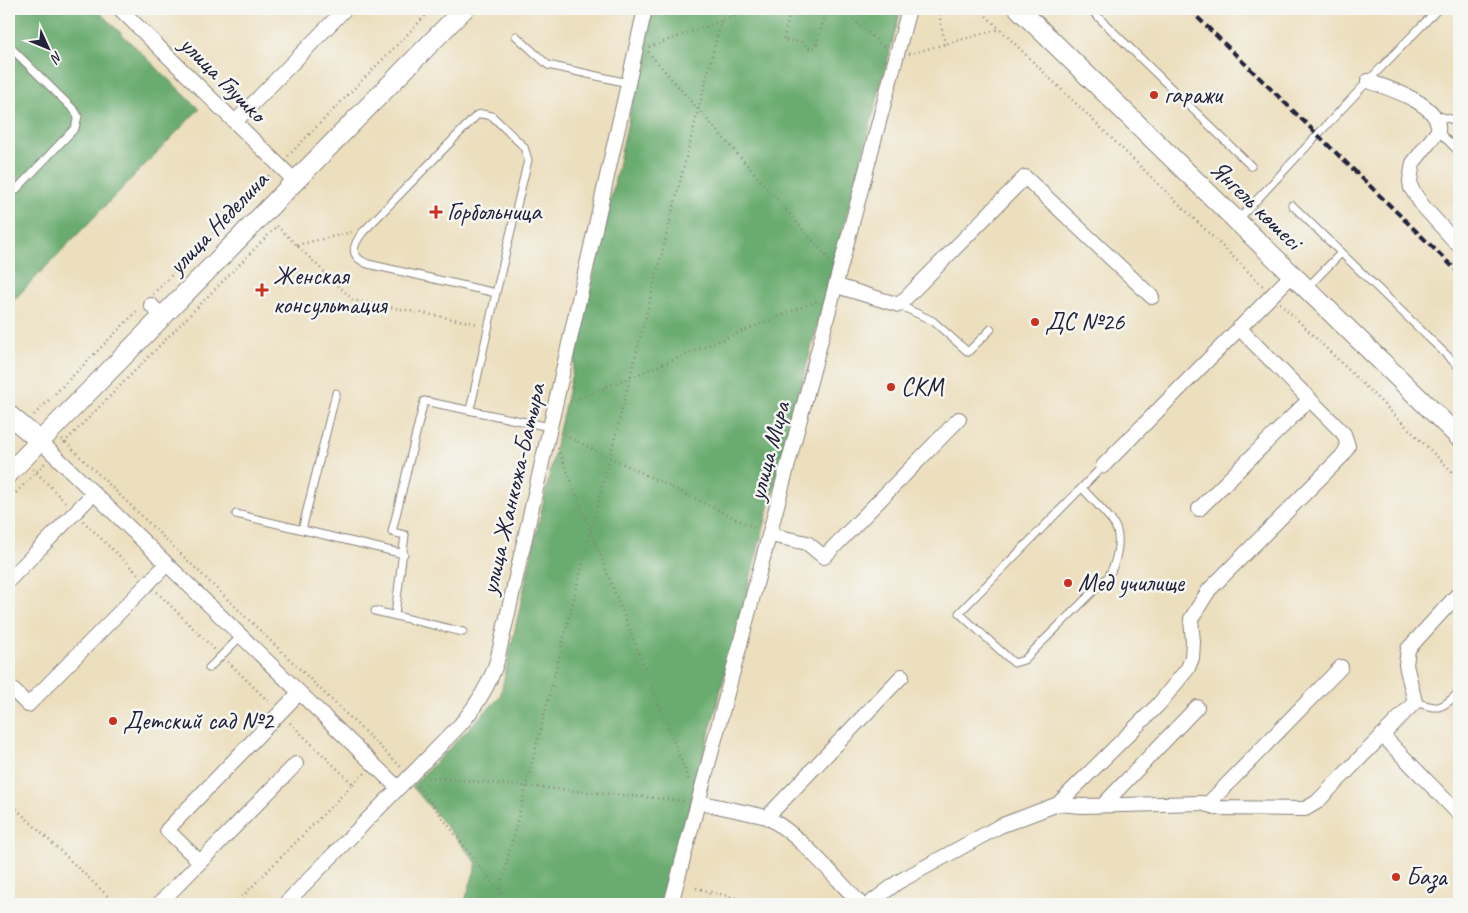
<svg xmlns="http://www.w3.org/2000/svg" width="1468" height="913" font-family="Caveat,sans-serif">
	<rect width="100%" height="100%" fill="#f6f6f2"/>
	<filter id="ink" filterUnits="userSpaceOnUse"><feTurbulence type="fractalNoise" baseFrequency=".02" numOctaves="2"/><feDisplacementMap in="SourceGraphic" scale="10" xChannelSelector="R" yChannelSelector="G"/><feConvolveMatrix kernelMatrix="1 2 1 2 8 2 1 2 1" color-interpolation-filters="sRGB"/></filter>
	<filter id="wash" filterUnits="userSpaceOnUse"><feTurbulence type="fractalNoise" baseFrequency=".0096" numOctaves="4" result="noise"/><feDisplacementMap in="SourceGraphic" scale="20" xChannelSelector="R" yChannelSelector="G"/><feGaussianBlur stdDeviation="1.12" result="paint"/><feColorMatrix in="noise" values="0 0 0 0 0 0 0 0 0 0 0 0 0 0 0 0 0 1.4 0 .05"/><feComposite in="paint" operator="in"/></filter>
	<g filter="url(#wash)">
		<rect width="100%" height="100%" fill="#ecdfbe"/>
		<path fill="#6bac6f" stroke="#466755" d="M9,9H96L199,109L9,305Z
			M653,9H901L664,904H464L477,863L412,786L500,697Z"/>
	</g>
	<g filter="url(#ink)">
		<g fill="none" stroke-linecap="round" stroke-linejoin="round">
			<defs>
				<path id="lane" d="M1090,9L1251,166
					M516,36L548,65L628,83
					M9,46L75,111L78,116L75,128L9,197
					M1434,115L1459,121
					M1438,131L1459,152
					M1292,205L1459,367
					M1237,221L1368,81L1438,9
					M1308,287L1341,253
					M899,305L933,321L968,352L991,329
					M470,410L496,293L368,264C349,256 352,246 363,232L477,115L482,114L492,116L524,147L528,160L496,293
					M1082,488C1092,499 1106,512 1114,524C1123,538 1116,564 1108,577L1024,660L1014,663L959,613L1103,466
					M236,514L404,554
					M302,530L336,393
					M375,611L463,632
					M395,615L405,535L392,532L424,401L550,427
					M209,668L241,636
					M1415,702C1439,710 1441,710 1459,692"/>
				<path id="street" d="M120,9L295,181
					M1368,81C1388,88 1442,104 1438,131L1413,163L1410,181L1411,188L1422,205L1459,246
					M235,122L345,9
					M837,286L899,305L1025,177L1152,297
					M151,305L162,316
					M40,441L398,788
					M1103,466L1292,275
					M1199,509L1310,399
					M770,535L807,543L824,557L959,419
					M9,580L94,493
					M9,686L28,705L167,564
					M1382,735L1459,814
					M698,802L767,817C802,837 829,871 857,900L860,904
					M1058,804L1081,806L1202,803L1218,808L1305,809L1317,802L1415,702L1406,665L1408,649L1459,593
					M1103,805L1197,707
					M1207,805L1341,667
					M767,817L902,676
					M200,862L167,830L299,693
					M159,904L296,764
					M285,904L460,725C477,705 489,686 497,661L645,9
					M671,904L909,9
					M869,904L898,882L1000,826L1058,804L1159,704L1188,668L1192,658L1193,642L1191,619L1209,590L1343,455L1348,446L1344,434L1239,328"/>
				<path id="secondary" d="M1019,9L1459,437
					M9,415L40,441
					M9,473L464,9"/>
			</defs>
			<use href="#lane" stroke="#87807c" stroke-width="9"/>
			<use href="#street" stroke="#87807c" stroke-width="16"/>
			<use href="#secondary" stroke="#87807c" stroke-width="21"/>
			<path stroke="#87807c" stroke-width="2.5" stroke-dasharray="1 4" stroke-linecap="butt" d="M791,9L783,40L801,42L810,49L816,46L827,9
				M842,9L885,48
				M938,9L945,44
				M979,9L1264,287
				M649,47L754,9
				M648,52L830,260
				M909,54L1000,29
				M288,156L432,9
				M277,226L353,300L479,324
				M297,245L352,232
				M153,294L270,175
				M1280,303L1459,478
				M570,402L819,300
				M34,415L139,309
				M560,433L757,529
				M62,439L401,767
				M64,443L277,226
				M558,448L690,783
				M33,469L67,504
				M9,500L45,463
				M83,521L138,574
				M157,592L215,650
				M228,662L271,704
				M428,777L686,801
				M9,779L11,777
				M353,784L365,773
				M418,786L509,904
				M9,802L116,904
				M696,888L736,898
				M235,904L353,784L289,722
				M496,904L724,9
				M706,904L710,891"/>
			<use href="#lane" stroke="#fff" stroke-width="7"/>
			<use href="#street" stroke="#fff" stroke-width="14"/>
			<use href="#secondary" stroke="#fff" stroke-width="19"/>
			<path stroke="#22223b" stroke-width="4" stroke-dasharray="8 4" stroke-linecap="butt" d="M1189,9L1459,273"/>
		</g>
	</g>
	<g fill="#c8321e" stroke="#f6f6f2" stroke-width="2">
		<circle cx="1154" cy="95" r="5"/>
		<path d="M433.5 204.5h5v5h5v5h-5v5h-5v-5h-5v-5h5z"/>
		<path d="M259.5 282.5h5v5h5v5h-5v5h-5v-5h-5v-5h5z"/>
		<circle cx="1035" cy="322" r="5"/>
		<circle cx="891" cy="387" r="5"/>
		<circle cx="1068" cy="583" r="5"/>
		<circle cx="113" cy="721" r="5"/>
		<circle cx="1396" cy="877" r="5"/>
	</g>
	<g text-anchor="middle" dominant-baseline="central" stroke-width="5" stroke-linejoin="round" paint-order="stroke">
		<g font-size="25" fill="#22223b" stroke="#f6f6f2">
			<text transform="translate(223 79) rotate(45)">улица Глушко</text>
			<text transform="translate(1256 205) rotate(44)">Янгель көшесі</text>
			<text transform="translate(218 223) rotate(-46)">улица Неделина</text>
			<text transform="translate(769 451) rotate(-75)">улица Мира</text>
			<text transform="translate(513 489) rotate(-77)">улица Жанкожа-Батыра</text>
		</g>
		<g font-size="25" fill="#22223b" stroke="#f6f6f2" text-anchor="start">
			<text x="1164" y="95">гаражи</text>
			<text x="447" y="212">Горбольница</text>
			<text x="273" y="276">Женская<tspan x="273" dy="29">консультация</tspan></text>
			<text x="1045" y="322">ДС №26</text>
			<text x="901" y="387">СКМ</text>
			<text x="1078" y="583">Мед училище</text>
			<text x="123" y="721">Детский сад №2</text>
			<text x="1406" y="877">База</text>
		</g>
	</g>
	<rect width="1468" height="913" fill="none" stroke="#f6f6f2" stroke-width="30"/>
	<g transform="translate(48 48) rotate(134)" stroke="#f6f6f2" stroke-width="4" paint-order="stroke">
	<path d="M0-4L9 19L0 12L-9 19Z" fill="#22223b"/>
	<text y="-8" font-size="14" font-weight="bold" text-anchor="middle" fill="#22223b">N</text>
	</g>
</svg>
